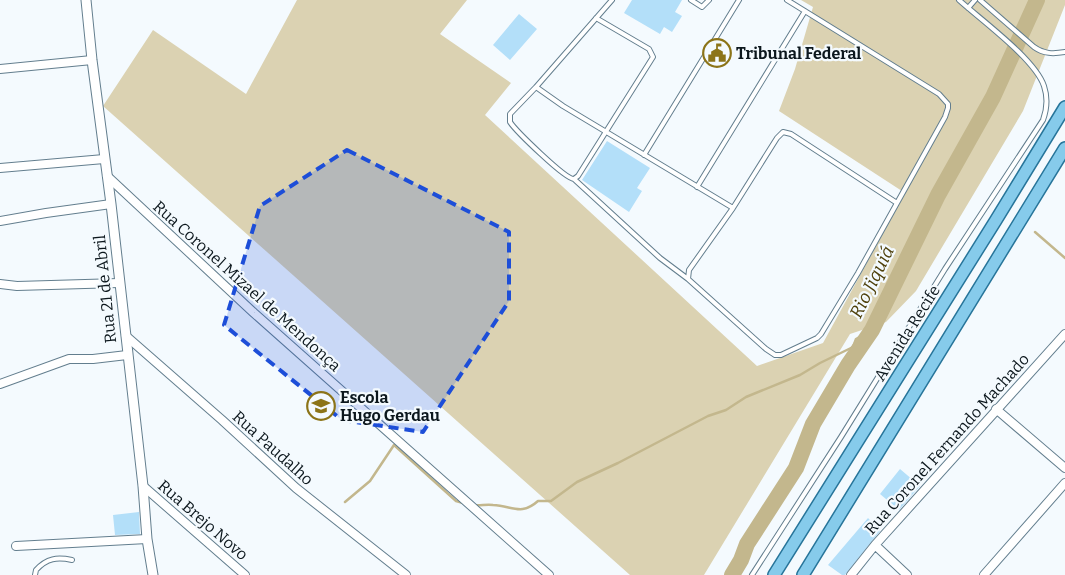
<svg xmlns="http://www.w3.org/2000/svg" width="1065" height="575" font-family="Bitter,serif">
	<rect width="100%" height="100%" fill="#f4fafe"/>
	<path fill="#dbd2b2" d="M297,0H467L440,34L511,83L485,115L757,366L823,343L905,193L779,111L795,69L813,7L801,0H1065V5L1023,111L916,291L886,322L850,334L704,575H630L103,106L153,30L246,94Z"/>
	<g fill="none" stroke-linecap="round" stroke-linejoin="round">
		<path stroke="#c3b78d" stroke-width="2.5" d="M1035,232L1065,258
			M345,502L370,481L394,445L456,501L463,503
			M473,505C480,506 486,504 493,505C513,506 521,516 538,501H551L577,482L618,463L708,416L726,410L746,397L800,375L820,363L853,347L856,339L872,330"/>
		<path stroke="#c3b78d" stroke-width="16" d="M732,575L741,560L747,544L796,468L813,424L848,365L872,330L938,195L993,97L1037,0"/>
	</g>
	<path fill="#b3dff9" d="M632,0H682L675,12L682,16L672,32L664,27L660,34L624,13Z
		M519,14L537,29L510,60L493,45Z
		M607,141L650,168L637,188L642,191L629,212L582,180Z
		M900,469L920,486L899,510L880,494Z
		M139,512L140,534L115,535L113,515Z
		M868,518L880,531L845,575H842L828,565Z"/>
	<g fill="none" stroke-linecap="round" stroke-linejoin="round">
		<defs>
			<path id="service" d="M612,0L536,87L563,106L733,208
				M691,0L702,7L709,0
				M787,0L939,94L948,104V108L945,117L858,273L821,334L817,338L781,355H775L766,349L688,279L689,270L733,208L777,138L783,132L791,134L897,203
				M980,0L1034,47C1044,54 1053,54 1065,52
				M968,8L975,0
				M536,87L510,114V122C516,131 565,179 574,179L578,176L653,57L649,49L596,18
				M644,155L739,0
				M574,179L660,258L688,279
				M697,187L805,11
				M35,575L36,570C47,558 57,557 72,560
				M752,575L841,437L945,269L1043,120C1047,109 1048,98 1044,86C1035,59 981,20 959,0"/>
			<path id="minor" d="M0,69L92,60
				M0,168L104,159
				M107,176L254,313L549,575
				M0,221L46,213L111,204
				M0,284L17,286L119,283
				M126,336L222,420L296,488L406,575
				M0,384L69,359H93L127,355
				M996,409L1065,468
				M143,486L245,575
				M875,545L907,575
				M16,546L147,539
				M851,575L875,545L1065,334
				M984,575L1065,483"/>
			<path id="tertiary" d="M86,0L92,60L111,204L143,486L147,539L153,575"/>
			<path id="primary" d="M774,575L996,220L1065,107
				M803,575L1065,148"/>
		</defs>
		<use href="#service" stroke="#637e8e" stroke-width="6"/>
		<use href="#minor" stroke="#637e8e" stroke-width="10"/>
		<use href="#tertiary" stroke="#637e8e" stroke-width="11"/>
		<use href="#primary" stroke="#27759a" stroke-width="14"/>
		<use href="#service" stroke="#fff" stroke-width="4"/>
		<use href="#minor" stroke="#fff" stroke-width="8"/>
		<use href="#tertiary" stroke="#fff" stroke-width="9"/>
		<use href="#primary" stroke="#86cbeb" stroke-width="11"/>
	</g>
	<path fill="#1d4ed8" fill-opacity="0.2" stroke="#1d4ed8" stroke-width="4" stroke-dasharray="10 6" stroke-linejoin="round" d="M347,150L509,232V301L423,432L342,420L224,325L260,206Z"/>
	<defs>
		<symbol id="civic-ring" viewBox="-11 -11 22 22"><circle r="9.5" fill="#f4fafe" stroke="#8c7418" stroke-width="1.5"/><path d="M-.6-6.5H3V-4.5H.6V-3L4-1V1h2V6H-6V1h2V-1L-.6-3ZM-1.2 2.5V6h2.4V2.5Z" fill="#8c7418"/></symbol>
		<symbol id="school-ring" viewBox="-11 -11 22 22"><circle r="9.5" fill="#f4fafe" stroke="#8c7418" stroke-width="1.5"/><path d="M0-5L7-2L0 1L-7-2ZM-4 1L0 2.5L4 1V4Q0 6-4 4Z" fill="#8c7418"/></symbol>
	</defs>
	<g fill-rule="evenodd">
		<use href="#civic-ring" x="701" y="37" width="32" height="32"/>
		<use href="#school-ring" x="305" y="390" width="32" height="32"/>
	</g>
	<g text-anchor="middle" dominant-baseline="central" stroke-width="4.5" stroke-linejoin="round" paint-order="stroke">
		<g font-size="16" font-weight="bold" fill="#0c171d" stroke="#f4fafe" text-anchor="start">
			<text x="736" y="53">Tribunal Federal</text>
			<text x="340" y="397">Escola<tspan x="340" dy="18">Hugo Gerdau</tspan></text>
		</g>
		<g font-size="16" fill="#0c171d" stroke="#f4fafe">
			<text transform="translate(247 286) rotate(42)">Rua Coronel Mizael de Mendonça</text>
			<text transform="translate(105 289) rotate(-96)">Rua 21 de Abril</text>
			<text transform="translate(907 333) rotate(-58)">Avenida Recife</text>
			<text transform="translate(947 444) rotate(-48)">Rua Coronel Fernando Machado</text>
			<text transform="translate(273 448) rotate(42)">Rua Paudalho</text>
			<text transform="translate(203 520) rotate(41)">Rua Brejo Novo</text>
		</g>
		<g font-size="18" font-style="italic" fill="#4f410c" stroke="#f4fafe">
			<text transform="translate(872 282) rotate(-64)">Rio Jiquiá</text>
		</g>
	</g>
</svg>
